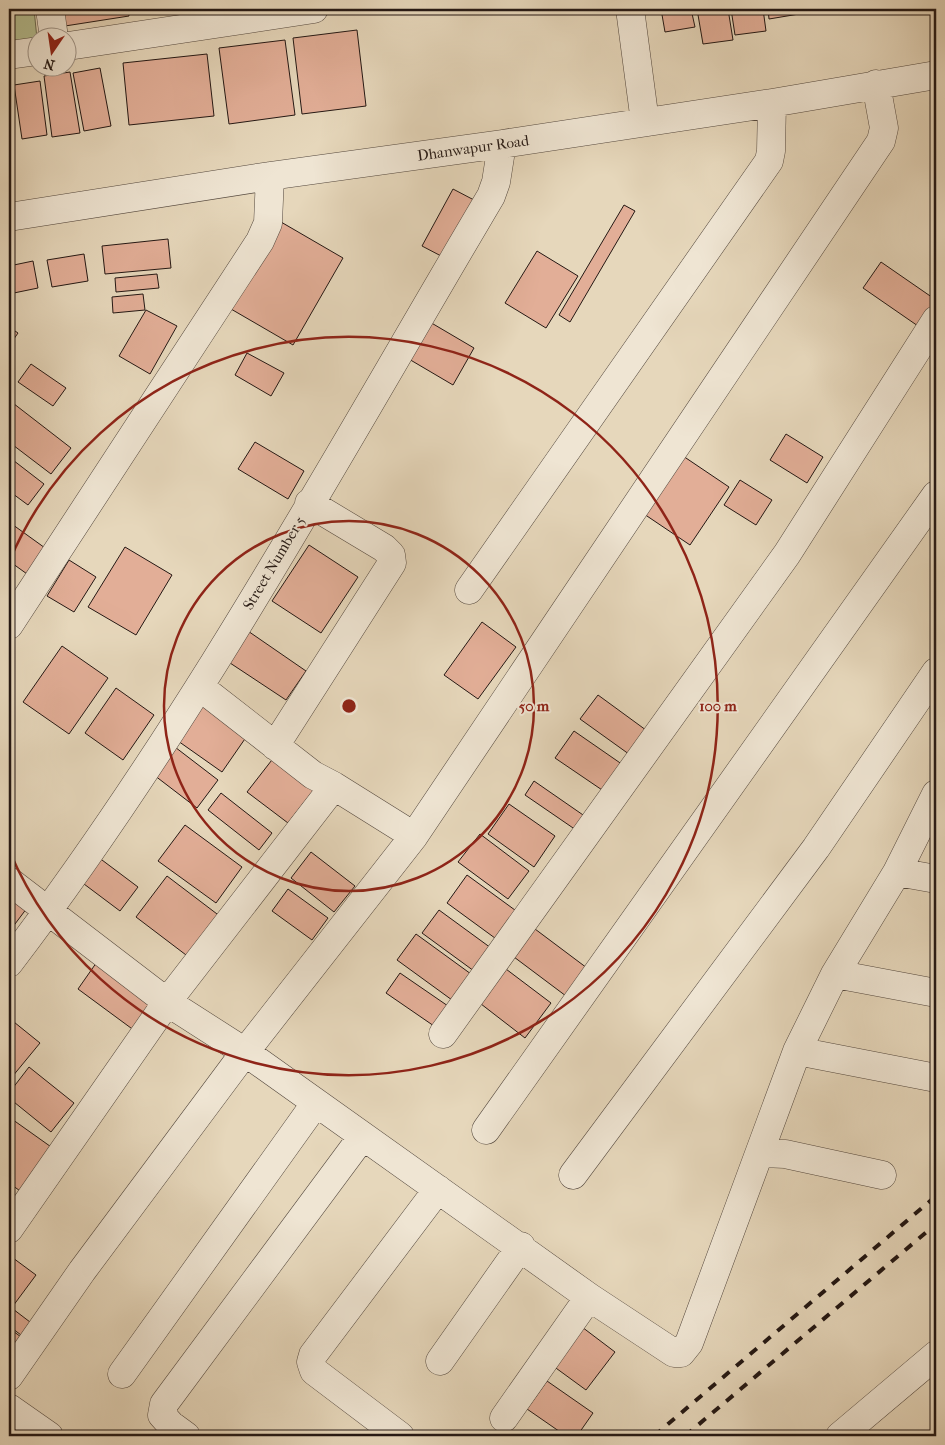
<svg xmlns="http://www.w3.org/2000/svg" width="945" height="1445" font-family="'IM FELL French Canon',serif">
	<rect width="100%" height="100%" fill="#e6d7bb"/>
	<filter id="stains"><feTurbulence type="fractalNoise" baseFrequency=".004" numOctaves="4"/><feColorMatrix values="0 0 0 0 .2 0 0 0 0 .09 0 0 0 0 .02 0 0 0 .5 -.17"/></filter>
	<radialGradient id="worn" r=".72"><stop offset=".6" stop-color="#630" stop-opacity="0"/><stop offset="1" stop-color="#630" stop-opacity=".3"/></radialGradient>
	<path fill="#b5be90" stroke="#6c6b52" d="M9,9H34L37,39L9,43Z"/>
	<path fill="#e2ae97" stroke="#241814" d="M62,9H128L129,16L65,26Z
		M661,9H691L695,27L665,32Z
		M697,9H728L733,40L703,44Z
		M731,9H763L766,31L735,35Z
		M768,9H798L799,14L769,19Z
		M801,9H830L802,14Z
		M357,30L366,106L302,114L293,38Z
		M285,40L295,115L229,124L219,48Z
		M207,54L214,116L129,125L123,63Z
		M100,68L111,126L84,131L73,73Z
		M70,72L80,133L52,137L44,76Z
		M40,81L47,135L22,139L14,85Z
		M9,98L14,139H9Z
		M453,189L474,200L443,257L422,246Z
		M624,205L635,211L570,322L559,315Z
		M281,222L343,258L293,345L231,309Z
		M168,239L171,268L105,274L102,246Z
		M537,251L578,276L546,328L505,303Z
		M84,254L88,281L52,287L47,260Z
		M33,261L38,288L9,294V266Z
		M881,262L936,300L918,326L863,288Z
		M157,274L159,288L116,292L115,278Z
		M143,294L145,310L113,313L112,297Z
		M146,310L177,326L150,374L119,356Z
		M423,318L474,348L453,385L402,355Z
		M9,327L18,333L9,346Z
		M247,353L284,373L271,396L235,375Z
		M31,364L66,388L53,406L18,382Z
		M9,400L71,448L51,474L9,442Z
		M786,434L823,457L807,483L770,460Z
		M255,442L304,471L288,499L238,469Z
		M683,456L729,487L690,545L644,514Z
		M9,457L44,484L28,505L9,491Z
		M740,480L772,500L756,525L724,505Z
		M9,522L52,553L34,579L9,561Z
		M309,545L358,577L321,633L272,601Z
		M125,547L172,575L136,635L88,607Z
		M69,560L96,577L74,612L47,596Z
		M482,622L516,647L478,699L444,675Z
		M245,629L306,671L286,700L224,659Z
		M62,646L108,678L69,734L23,702Z
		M116,688L154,715L123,760L85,733Z
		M598,695L650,733L633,757L580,719Z
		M206,702L249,733L222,772L178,741Z
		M574,731L626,767L608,794L555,758Z
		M171,744L218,780L197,808L150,772Z
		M275,756L316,787L288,823L247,792Z
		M534,781L586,817L576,830L525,795Z
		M221,793L272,833L259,850L208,810Z
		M509,804L555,836L534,867L488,834Z
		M185,825L242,867L216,903L158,861Z
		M480,834L529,871L508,899L458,862Z
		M311,852L355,886L334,912L291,878Z
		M98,857L138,887L120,911L80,881Z
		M467,875L519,913L499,941L447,903Z
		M167,876L221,917L190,958L136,917Z
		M288,889L328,918L312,940L272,911Z
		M9,895L27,908L9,932Z
		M439,910L491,948L474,971L422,933Z
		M527,923L587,968L566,996L506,951Z
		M416,934L471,974L452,1000L397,960Z
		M99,959L157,1001L135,1031L78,989Z
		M498,963L551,1003L525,1038L472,997Z
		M400,973L448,1006L434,1026L386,993Z
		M9,1018L40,1043L12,1077L9,1074Z
		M29,1067L74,1103L51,1132L9,1098V1093Z
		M9,1117L54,1149L23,1193L9,1183Z
		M9,1255L36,1275L13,1306L9,1303Z
		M9,1306L30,1322L21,1335L9,1326Z
		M578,1324L615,1352L586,1390L549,1363Z
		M9,1328L21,1337L9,1354Z
		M547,1381L593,1413L577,1436H566L527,1409Z"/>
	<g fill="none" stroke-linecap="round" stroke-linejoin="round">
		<defs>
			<path id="minor" d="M50,9L54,38
				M630,9L645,122
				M68,46L314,9
				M9,55L38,51
				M9,217L270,176L502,144L772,103L936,75
				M469,590L769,161L771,151L772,103
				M9,625L260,241L268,223L270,176
				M200,687L313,775L334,786L414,836
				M275,746L392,563L391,555L384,548L309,503
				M897,872L936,879
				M9,881L167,1002L245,1052L589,1297L674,1353H681L689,1343L797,1051L835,974L897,872L936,794
				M9,963C192,723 337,456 491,196L496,182L502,144
				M835,974L936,993
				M443,1034L787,554L936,320
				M797,1051L936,1078
				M486,1130L936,495
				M760,1153L785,1154L882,1175
				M573,1175L816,848L936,672
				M9,1229L167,1002L334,786
				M440,1361L521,1246
				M122,1374L315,1104
				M9,1376L82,1271L245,1052L414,836L881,141L884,128L876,84
				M9,1408L49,1436
				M504,1418L589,1297
				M186,1436L171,1425L162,1415L164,1404L362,1137
				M400,1436L314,1371L311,1362L313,1355L438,1189
				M840,1436L936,1355"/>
		</defs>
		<use href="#minor" stroke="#54483e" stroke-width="29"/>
		<use href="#minor" stroke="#efe5d3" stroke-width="28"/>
		<path stroke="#241814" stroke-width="4" stroke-dasharray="9 9" stroke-linecap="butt" d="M654,1436L936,1196
			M685,1436L936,1224"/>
	</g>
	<g fill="none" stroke="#8f2418" stroke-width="2.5">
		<circle cx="349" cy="706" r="185"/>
		<path d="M9 562A369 369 0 1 1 9 850"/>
	</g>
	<g text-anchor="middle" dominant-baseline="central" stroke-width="4" stroke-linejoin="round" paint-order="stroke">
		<g font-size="15" fill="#241814" stroke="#efe5d3">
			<text transform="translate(473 148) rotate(-8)">Dhanwapur Road</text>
			<text transform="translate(274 563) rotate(-59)">Street Number 5</text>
		</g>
	</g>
	<circle cx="349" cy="706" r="8" fill="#8f2418" stroke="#efe5d3" stroke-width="2.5"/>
	<g font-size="15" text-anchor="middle" font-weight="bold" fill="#8f2418" stroke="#efe5d3" stroke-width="4" stroke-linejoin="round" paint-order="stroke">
		<text x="534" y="711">50 m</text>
		<text x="718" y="711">100 m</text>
	</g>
	<rect width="945" height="1445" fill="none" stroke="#e6d7bb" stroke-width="30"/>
	<rect x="10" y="10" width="925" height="1425" fill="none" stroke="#241814" stroke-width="2.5"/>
	<rect x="15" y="15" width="915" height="1415" fill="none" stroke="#241814"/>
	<g transform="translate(52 52) rotate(193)"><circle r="24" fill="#efe5d3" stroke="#9e9387"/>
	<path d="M0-4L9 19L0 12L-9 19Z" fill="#8f2418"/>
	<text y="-8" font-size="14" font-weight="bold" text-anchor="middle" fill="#241814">N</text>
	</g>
	<rect width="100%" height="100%" filter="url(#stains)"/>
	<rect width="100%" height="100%" fill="url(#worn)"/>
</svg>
